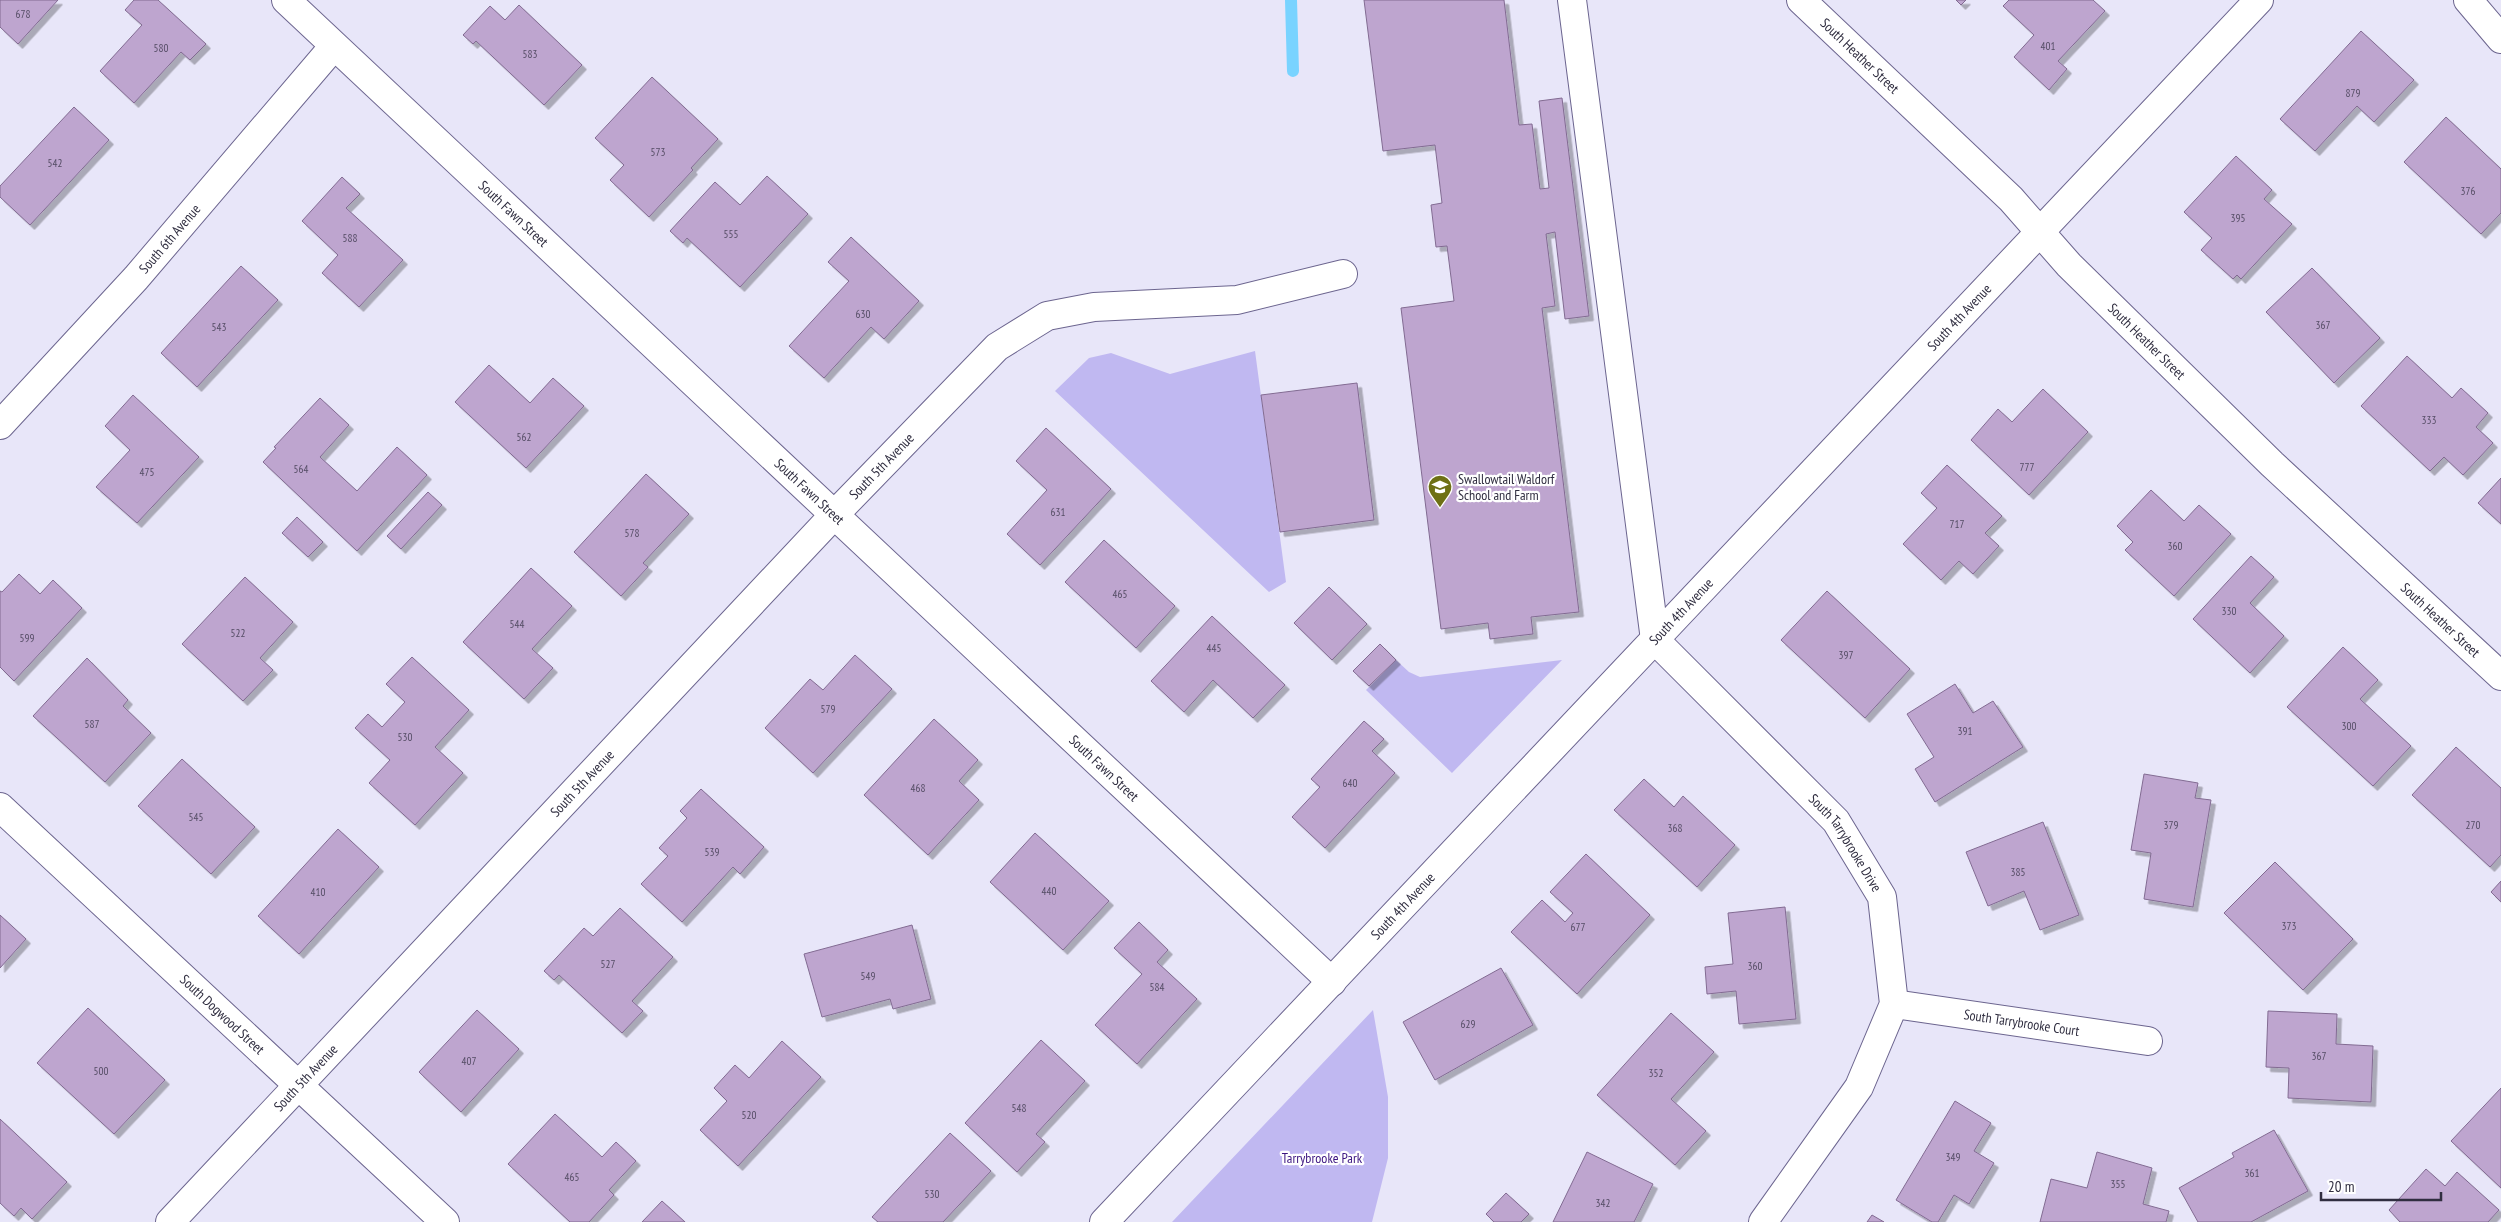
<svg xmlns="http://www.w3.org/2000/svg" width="2501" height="1222" font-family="'PT Sans Narrow',sans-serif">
	<defs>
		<filter id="shadow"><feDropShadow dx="4.5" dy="4.5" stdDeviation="0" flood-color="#0004"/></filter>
	</defs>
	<rect width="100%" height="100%" fill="#e8e6f9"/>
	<path fill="#c0b8f1" d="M1255,351L1286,582L1269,592L1055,391L1089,358L1111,353L1170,374Z
		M1396,660L1409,672L1420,677L1562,660L1452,773L1366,690Z
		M1373,1010L1388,1097V1158L1372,1222H1172Z"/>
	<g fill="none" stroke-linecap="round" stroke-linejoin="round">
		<path stroke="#79d3ff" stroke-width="12" d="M1291,0L1293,71"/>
	</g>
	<path fill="#bea5cf" stroke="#826b92" filter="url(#shadow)" d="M0,0H58L18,44L0,27Z
		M134,0H158L206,44L190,60L181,52L134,103L100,71L142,25L125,10Z
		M1364,0H1504L1519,125L1532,124L1540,189L1549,188L1539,101L1562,98L1589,316L1565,319L1555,232L1546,234L1555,306L1542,308L1579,612L1531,617L1533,634L1490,639L1488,623L1441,629L1401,308L1454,301L1447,246L1436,247L1431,205L1442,203L1435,145L1383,151Z
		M1956,0H1966L1961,5Z
		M2009,0H2093L2105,11L2058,61L2067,69L2049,90L2014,57L2034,35L2003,6Z
		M519,5L582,65L544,105L476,41L473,44L463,35L490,6L505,20Z
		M2361,31L2414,80L2374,122L2357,106L2315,151L2280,119Z
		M652,77L718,139L691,168L693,170L649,217L610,180L624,165L595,138Z
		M74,107L109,140L30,225L0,197V186Z
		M2446,117L2501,169V213L2481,234L2404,162Z
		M2236,156L2272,190L2264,199L2292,224L2241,279L2237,275L2233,279L2201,250L2212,238L2184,212Z
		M767,176L808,214L740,287L687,238L683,243L670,231L715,182L740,205Z
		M342,177L360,194L346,208L403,260L359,307L322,273L338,255L302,221Z
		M851,237L919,301L884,339L871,327L824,378L789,346L849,281L828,262Z
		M241,266L278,300L197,387L161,353Z
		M2312,268L2380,338L2334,383L2266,312Z
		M2407,356L2452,398L2461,388L2488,413L2476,427L2493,443L2463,475L2444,457L2430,471L2361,406Z
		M489,365L530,403L553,378L584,406L526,468L455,402Z
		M1357,383L1374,520L1280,532L1261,395Z
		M2043,389L2088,432L2029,495L1971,440L1998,409L2012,422Z
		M133,395L199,457L137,523L96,487L130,450L105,426Z
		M320,398L349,425L320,457L357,491L397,447L427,475L357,551L263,462L276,448L274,447Z
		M1046,428L1111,489L1040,565L1007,534L1047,490L1016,461Z
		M1947,465L2002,516L1985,533L1999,546L1973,574L1959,561L1941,580L1903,544L1937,508L1921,493Z
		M646,474L689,514L643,563L648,567L621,596L574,552Z
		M2501,478V524L2478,503Z
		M2151,490L2184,521L2199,505L2231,534L2174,596L2125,550L2133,542L2117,526Z
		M428,492L442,505L401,549L387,536Z
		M297,517L323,542L308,557L282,533Z
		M1104,540L1175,606L1136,648L1065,582Z
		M2251,556L2274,577L2250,603L2284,636L2250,673L2193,619Z
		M531,568L572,606L532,649L553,668L524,699L463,642Z
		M19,574L40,594L53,580L82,608L14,681L0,667V591L2,592Z
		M245,577L293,622L260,658L273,670L243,701L182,644Z
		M1329,587L1367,624L1332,660L1294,623Z
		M1827,591L1910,669L1865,718L1781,640Z
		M1212,616L1285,685L1253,718L1213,680L1184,712L1151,681Z
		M1380,644L1396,660L1369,686L1353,671Z
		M2343,647L2378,680L2360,699L2411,746L2373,786L2287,707Z
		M855,655L892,689L813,773L765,728L810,679L823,690Z
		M412,657L469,710L435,747L463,773L415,825L369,783L390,760L355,728L368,714L382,727L405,702L386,684Z
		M87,658L128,700L123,706L151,733L105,782L33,716Z
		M1955,684L1973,713L1993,701L2023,747L1935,802L1915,769L1934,757L1907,714Z
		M934,719L978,760L959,781L979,800L928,855L864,795Z
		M1364,721L1384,739L1372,751L1395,773L1325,848L1292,817L1320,787L1311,779Z
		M2456,747L2501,788V855L2490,867L2412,795Z
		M182,759L255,827L211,874L138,806Z
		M2144,774L2198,783L2195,798L2211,800L2193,907L2144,899L2151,853L2131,850Z
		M1644,779L1674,807L1683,796L1735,845L1697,887L1614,810Z
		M701,789L764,847L740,874L733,867L682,922L641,884L668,856L659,848L687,818L680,811Z
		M2043,822L2079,915L2040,930L2024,891L1988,906L1966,852Z
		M338,829L379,867L299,954L258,916Z
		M1035,833L1109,901L1063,950L990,882Z
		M1586,854L1650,915L1577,994L1511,932L1542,900L1565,922L1573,913L1550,892Z
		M2275,862L2353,939L2303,990L2224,913Z
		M2501,881V902L2491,892Z
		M1785,907L1796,1019L1739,1024L1736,991L1707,994L1705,967L1733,964L1728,913Z
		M620,908L673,957L632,1001L643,1011L622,1033L559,975L554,980L544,971L584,928L593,936Z
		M0,915L26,939L0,968Z
		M1139,922L1168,950L1157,962L1197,999L1137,1064L1095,1025L1142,974L1114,948Z
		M912,925L931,999L893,1009L890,999L822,1017L804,954Z
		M1501,968L1533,1025L1435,1080L1403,1022Z
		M88,1008L165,1080L114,1134L37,1063Z
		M477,1010L519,1049L461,1112L419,1072Z
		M2268,1011L2337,1014L2336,1044L2373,1046L2371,1102L2288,1098L2289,1068L2266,1067Z
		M1671,1013L1714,1052L1671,1099L1706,1131L1675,1165L1597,1095Z
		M1041,1040L1085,1081L1036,1134L1045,1142L1017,1172L965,1123Z
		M782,1041L821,1077L738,1166L700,1130L727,1101L714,1088L735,1065L749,1078Z
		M2501,1088V1188L2451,1141Z
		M1955,1101L1991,1123L1974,1151L1994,1163L1969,1204L1954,1195L1938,1222H1932L1896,1200Z
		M555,1114L602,1157L616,1142L636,1161L609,1190L614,1195L589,1222H570L508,1164Z
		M0,1119L67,1182L32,1219L21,1208L14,1216L0,1203Z
		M2274,1130L2308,1191L2251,1222H2198L2179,1188L2234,1157L2232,1153Z
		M950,1133L991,1171L943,1222H878L872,1217Z
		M1587,1152L1653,1184L1634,1222H1553Z
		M2097,1152L2152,1168L2143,1204L2169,1211L2166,1222H2040L2051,1179L2087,1188Z
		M2426,1169L2445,1186L2457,1172L2499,1210L2488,1222H2400L2389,1210Z
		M1506,1193L1529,1214L1521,1222H1494L1486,1214Z
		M662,1201L685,1222H642Z
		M1872,1215L1884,1222H1867Z"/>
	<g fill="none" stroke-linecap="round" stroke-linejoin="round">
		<defs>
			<g id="minor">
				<path id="s1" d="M286,0L1332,982"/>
				<path d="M1572,0L1655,640"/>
				<path id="s2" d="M1801,0L2011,199L2069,265L2272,464L2501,676"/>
				<path d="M2468,0L2501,39"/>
				<path id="s3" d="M0,425L136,278L334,46"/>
				<path id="s4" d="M1655,640L1836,821L1882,897L1894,1004L1859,1087L1763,1222"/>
				<path id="s5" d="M0,807L445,1222"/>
				<path id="s6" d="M1894,1004L2148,1041"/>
				<path id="s7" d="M170,1222L834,515L997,347L1047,316L1094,307L1237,300L1343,274"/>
				<path id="s8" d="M1104,1222L2259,0"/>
			</g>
		</defs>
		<use href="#minor" stroke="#6c658f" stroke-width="30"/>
		<use href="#minor" stroke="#fff" stroke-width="28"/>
	</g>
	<defs>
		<symbol id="school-pin" viewBox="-11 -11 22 30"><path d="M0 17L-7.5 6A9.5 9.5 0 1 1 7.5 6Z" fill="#6e7015" stroke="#fff"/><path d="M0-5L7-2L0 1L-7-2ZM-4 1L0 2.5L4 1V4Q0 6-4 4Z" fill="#fff"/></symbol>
	</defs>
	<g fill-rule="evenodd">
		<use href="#school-pin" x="1426" y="473" width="28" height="38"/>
	</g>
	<g text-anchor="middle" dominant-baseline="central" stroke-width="4.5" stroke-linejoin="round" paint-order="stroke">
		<g font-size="11" fill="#544c64">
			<text x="23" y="14">678</text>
			<text x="2048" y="46">401</text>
			<text x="161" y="48">580</text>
			<text x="530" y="54">583</text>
			<text x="2353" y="93">879</text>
			<text x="658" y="152">573</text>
			<text x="55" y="163">542</text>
			<text x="2468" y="191">376</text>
			<text x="2238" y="218">395</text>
			<text x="731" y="234">555</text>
			<text x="350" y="238">588</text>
			<text x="863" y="314">630</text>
			<text x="2323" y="325">367</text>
			<text x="219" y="327">543</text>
			<text x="2429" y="420">333</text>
			<text x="524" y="437">562</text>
			<text x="2027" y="467">777</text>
			<text x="301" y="469">564</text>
			<text x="147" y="472">475</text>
			<text x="1058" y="512">631</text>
			<text x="1957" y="524">717</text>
			<text x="632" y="533">578</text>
			<text x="2175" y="546">360</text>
			<text x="1120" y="594">465</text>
			<text x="2229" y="611">330</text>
			<text x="517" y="624">544</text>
			<text x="238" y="633">522</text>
			<text x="27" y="638">599</text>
			<text x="1214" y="648">445</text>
			<text x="1846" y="655">397</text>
			<text x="828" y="709">579</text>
			<text x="92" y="724">587</text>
			<text x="2349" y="726">300</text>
			<text x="1965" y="731">391</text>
			<text x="405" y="737">530</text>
			<text x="1350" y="783">640</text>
			<text x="918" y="788">468</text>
			<text x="196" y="817">545</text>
			<text x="2171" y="825">379</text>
			<text x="2473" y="825">270</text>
			<text x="1675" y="828">368</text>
			<text x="712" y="852">539</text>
			<text x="2018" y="872">385</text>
			<text x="1049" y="891">440</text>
			<text x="318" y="892">410</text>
			<text x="2289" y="926">373</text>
			<text x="1578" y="927">677</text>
			<text x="608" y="964">527</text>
			<text x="1755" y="966">360</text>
			<text x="868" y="976">549</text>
			<text x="1157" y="987">584</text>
			<text x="1468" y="1024">629</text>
			<text x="2319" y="1056">367</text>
			<text x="469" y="1061">407</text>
			<text x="101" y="1071">500</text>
			<text x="1656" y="1073">352</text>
			<text x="1019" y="1108">548</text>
			<text x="749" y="1115">520</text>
			<text x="1953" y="1157">349</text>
			<text x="2252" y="1173">361</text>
			<text x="572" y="1177">465</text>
			<text x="2118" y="1184">355</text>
			<text x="932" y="1194">530</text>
			<text x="1603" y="1203">342</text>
		</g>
		<g font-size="14" fill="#302e40" stroke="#fff">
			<text stroke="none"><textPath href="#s2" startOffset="81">South Heather Street</textPath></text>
			<text stroke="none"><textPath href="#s1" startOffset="312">South Fawn Street</textPath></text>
			<text stroke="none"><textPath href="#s3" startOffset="252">South 6th Avenue</textPath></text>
			<text stroke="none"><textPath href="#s8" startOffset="1245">South 4th Avenue</textPath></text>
			<text stroke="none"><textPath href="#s2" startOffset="486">South Heather Street</textPath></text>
			<text stroke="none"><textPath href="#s7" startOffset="1038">South 5th Avenue</textPath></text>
			<text stroke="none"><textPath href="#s1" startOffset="718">South Fawn Street</textPath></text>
			<text stroke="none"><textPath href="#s8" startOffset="840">South 4th Avenue</textPath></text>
			<text stroke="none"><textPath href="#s2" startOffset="891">South Heather Street</textPath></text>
			<text stroke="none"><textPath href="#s1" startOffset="1122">South Fawn Street</textPath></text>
			<text stroke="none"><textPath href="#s7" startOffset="602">South 5th Avenue</textPath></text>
			<text stroke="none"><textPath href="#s4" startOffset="279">South Tarrybrooke Drive</textPath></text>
			<text stroke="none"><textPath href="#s8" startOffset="435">South 4th Avenue</textPath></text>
			<text stroke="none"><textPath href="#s5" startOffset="304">South Dogwood Street</textPath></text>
			<text stroke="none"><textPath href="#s6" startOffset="129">South Tarrybrooke Court</textPath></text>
			<text stroke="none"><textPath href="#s7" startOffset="198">South 5th Avenue</textPath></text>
		</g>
		<g font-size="14" fill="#302e40" stroke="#fff" text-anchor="start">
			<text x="1458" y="479">Swallowtail Waldorf<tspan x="1458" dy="16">School and Farm</tspan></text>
		</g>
		<g font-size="14" fill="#3c1580" stroke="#fff">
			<text x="1322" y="1158">Tarrybrooke Park</text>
		</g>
	</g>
	<path d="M2321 1192v8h120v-8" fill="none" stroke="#302e40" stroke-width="2.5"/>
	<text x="2328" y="1192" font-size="15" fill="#302e40" stroke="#ffffff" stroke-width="4" paint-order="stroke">20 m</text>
</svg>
